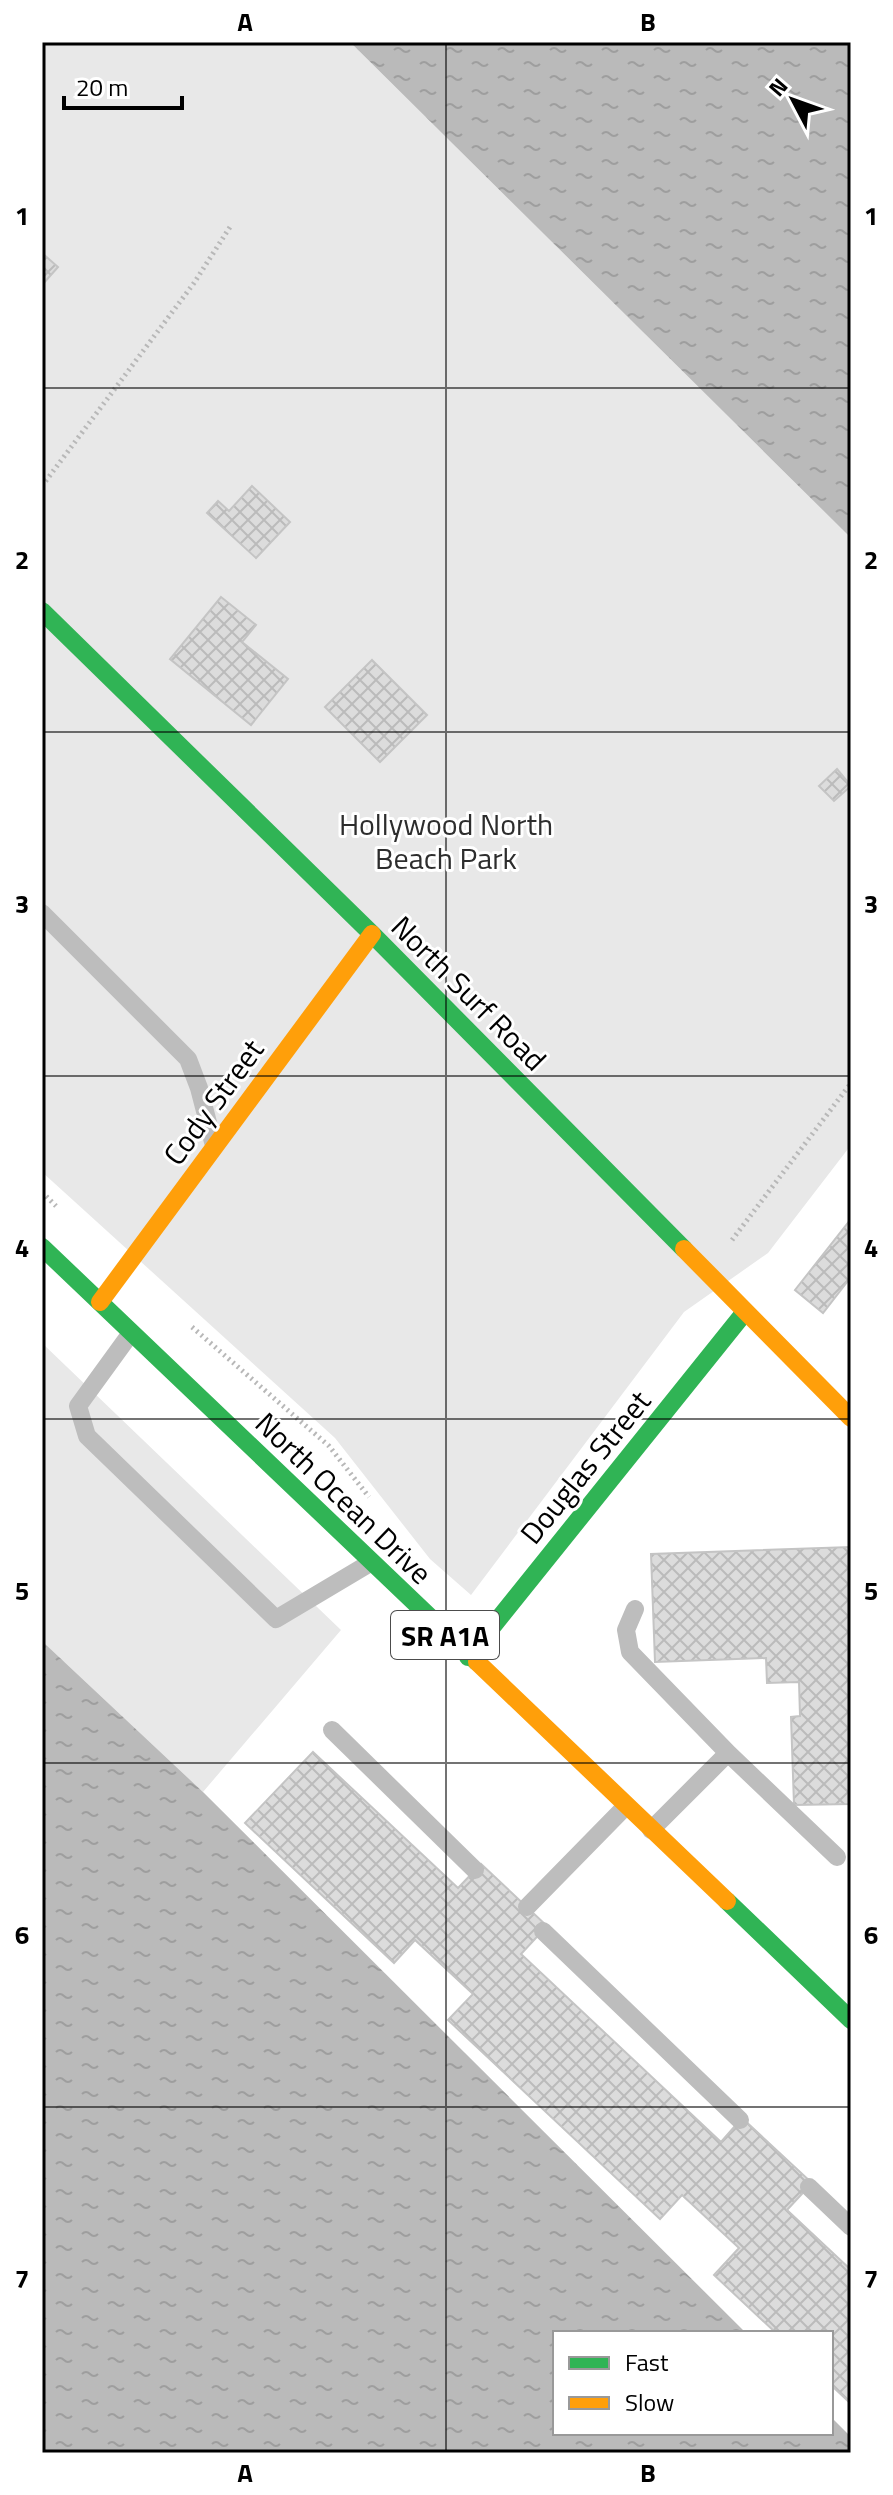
<svg xmlns="http://www.w3.org/2000/svg" width="893" height="2495" font-family="'Titillium Web',sans-serif">
	<defs>
		<pattern id="water-ripples" width="26" height="14" patternUnits="userSpaceOnUse" patternTransform="scale(2)"><rect width="26" height="14" fill="#bababa"/><path d="M2 4q2-2 4 0t4 0M15 11q2-2 4 0t4 0" fill="none" stroke="#9e9e9e"/></pattern>
		<pattern id="building-cross-hatch" width="8" height="8" patternUnits="userSpaceOnUse" patternTransform="scale(2)"><rect width="8" height="8" fill="#dcdcdc"/><path d="M0 0l8 8M0 8l8-8" fill="none" stroke="#bbb"/></pattern>
	</defs>
	<rect width="100%" height="100%" fill="#fff"/>
	<path fill="#e8e8e8" d="M42,42H350L851,538V1145L768,1253L684,1312L471,1595L430,1559L335,1438L42,1172Z
		M42,1343L341,1630L203,1792L42,1641Z"/>
	<path fill="url(#water-ripples)" d="M350,42H851V538Z
		M42,1641L203,1792L746,2333H555V2433H831V2417L851,2437V2453H42Z"/>
	<path fill="url(#building-cross-hatch)" stroke="#c4c4c4" stroke-width="2" d="M42,253L58,267L42,285Z
		M252,486L290,522L256,558L207,513L218,501L229,511Z
		M221,597L256,625L242,642L288,679L251,725L170,659Z
		M372,660L427,715L380,762L325,707Z
		M837,769L851,786L834,801L819,786Z
		M851,1219V1277L823,1313L795,1290Z
		M851,1547V1804L794,1805L791,1717L800,1716L799,1682L767,1683L766,1658L655,1662L651,1554Z
		M313,1752L458,1888L481,1864L547,1926L521,1954L721,2142L742,2118L812,2183L787,2210L851,2270V2404L831,2385V2333H776L714,2275L739,2248L682,2195L660,2219L448,2020L473,1994L415,1940L394,1963L245,1823Z"/>
	<g fill="none" stroke-linecap="round" stroke-linejoin="round">
		<path stroke="#b8b8b8" stroke-width="5" stroke-dasharray="2 4" stroke-linecap="butt" d="M42,486L194,283L230,227
			M42,1192L56,1206
			M732,1240L851,1083
			M192,1327L329,1446L369,1497"/>
		<path stroke="#bdbdbd" stroke-width="18" d="M42,913L188,1059L199,1088L213,1142
			M131,1333L78,1406L87,1436L276,1619L370,1563
			M635,1609L626,1630L630,1652L728,1753L651,1830
			M332,1730L475,1870
			M728,1753L837,1857
			M527,1907L626,1806
			M543,1931L740,2120
			M809,2187L851,2227"/>
		<path stroke="#30b455" stroke-width="18" d="M42,611L372,934L684,1249
			M42,1247L477,1662
			M468,1657L745,1312
			M727,1901L851,2020"/>
		<path stroke="#ff9f0a" stroke-width="18" d="M684,1249L851,1418
			M100,1302L372,934
			M477,1662L727,1901"/>
	</g>
	<path fill="none" stroke="#000" stroke-width="2" stroke-opacity="0.55" d="M446,42V2453M42,388H851M42,732H851M42,1076H851M42,1419H851M42,1763H851M42,2107H851"/>
	<g text-anchor="middle" dominant-baseline="central" stroke-width="6" stroke-linejoin="round" paint-order="stroke">
		<rect fill="#fff" stroke="#4c4c4c" stroke-width="2" x="391" y="1611" width="108" height="48" rx="6"/>
		<g font-size="28" font-weight="bold" fill="#000">
			<text x="445" y="1635">SR A1A</text>
		</g>
		<g font-size="30" fill="#2d2d2d" stroke="#fff">
			<text x="446" y="824">Hollywood North<tspan x="446" dy="34">Beach Park</tspan></text>
		</g>
		<g font-size="30" fill="#000" stroke="#fff">
			<text transform="translate(469 993) rotate(45)">North Surf Road</text>
			<text transform="translate(213 1102) rotate(-54)">Cody Street</text>
			<text transform="translate(585 1467) rotate(-51)">Douglas Street</text>
			<text transform="translate(344 1498) rotate(44)">North Ocean Drive</text>
		</g>
	</g>
	<rect width="893" height="2495" fill="none" stroke="#ffffff" stroke-width="88"/>
	<rect x="553" y="2331" width="280" height="104" fill="#ffffff" stroke="#999999" stroke-width="2"/>
	<rect x="569" y="2357" width="40" height="12" fill="#30b455" stroke="#999999" stroke-width="2"/>
	<text x="625" y="2371" font-size="24" fill="#000000">Fast</text>
	<rect x="569" y="2397" width="40" height="12" fill="#ff9f0a" stroke="#999999" stroke-width="2"/>
	<text x="625" y="2411" font-size="24" fill="#000000">Slow</text>
	<g transform="translate(793 100) rotate(311)" stroke="#ffffff" stroke-width="6" paint-order="stroke">
	<path d="M0-6L14 30L0 20L-14 30Z" fill="#000000"/>
	<text y="-12" font-size="22" font-weight="bold" text-anchor="middle" fill="#000000">N</text>
	</g>
	<path d="M64 96v12h118v-12" fill="none" stroke="#000000" stroke-width="4"/>
	<text x="76" y="96" font-size="24" fill="#000000" stroke="#ffffff" stroke-width="6" paint-order="stroke">20 m</text>
	<rect x="44" y="44" width="805" height="2407" fill="none" stroke="#000" stroke-width="3"/>
	<g font-size="26" text-anchor="middle" font-weight="bold" fill="#000">
		<text x="245" y="31">A</text>
		<text x="648" y="31">B</text>
		<text x="22" y="225">1</text>
		<text x="871" y="225">1</text>
		<text x="22" y="569">2</text>
		<text x="871" y="569">2</text>
		<text x="22" y="913">3</text>
		<text x="871" y="913">3</text>
		<text x="22" y="1257">4</text>
		<text x="871" y="1257">4</text>
		<text x="22" y="1600">5</text>
		<text x="871" y="1600">5</text>
		<text x="22" y="1944">6</text>
		<text x="871" y="1944">6</text>
		<text x="22" y="2288">7</text>
		<text x="871" y="2288">7</text>
		<text x="245" y="2482">A</text>
		<text x="648" y="2482">B</text>
	</g>
</svg>
